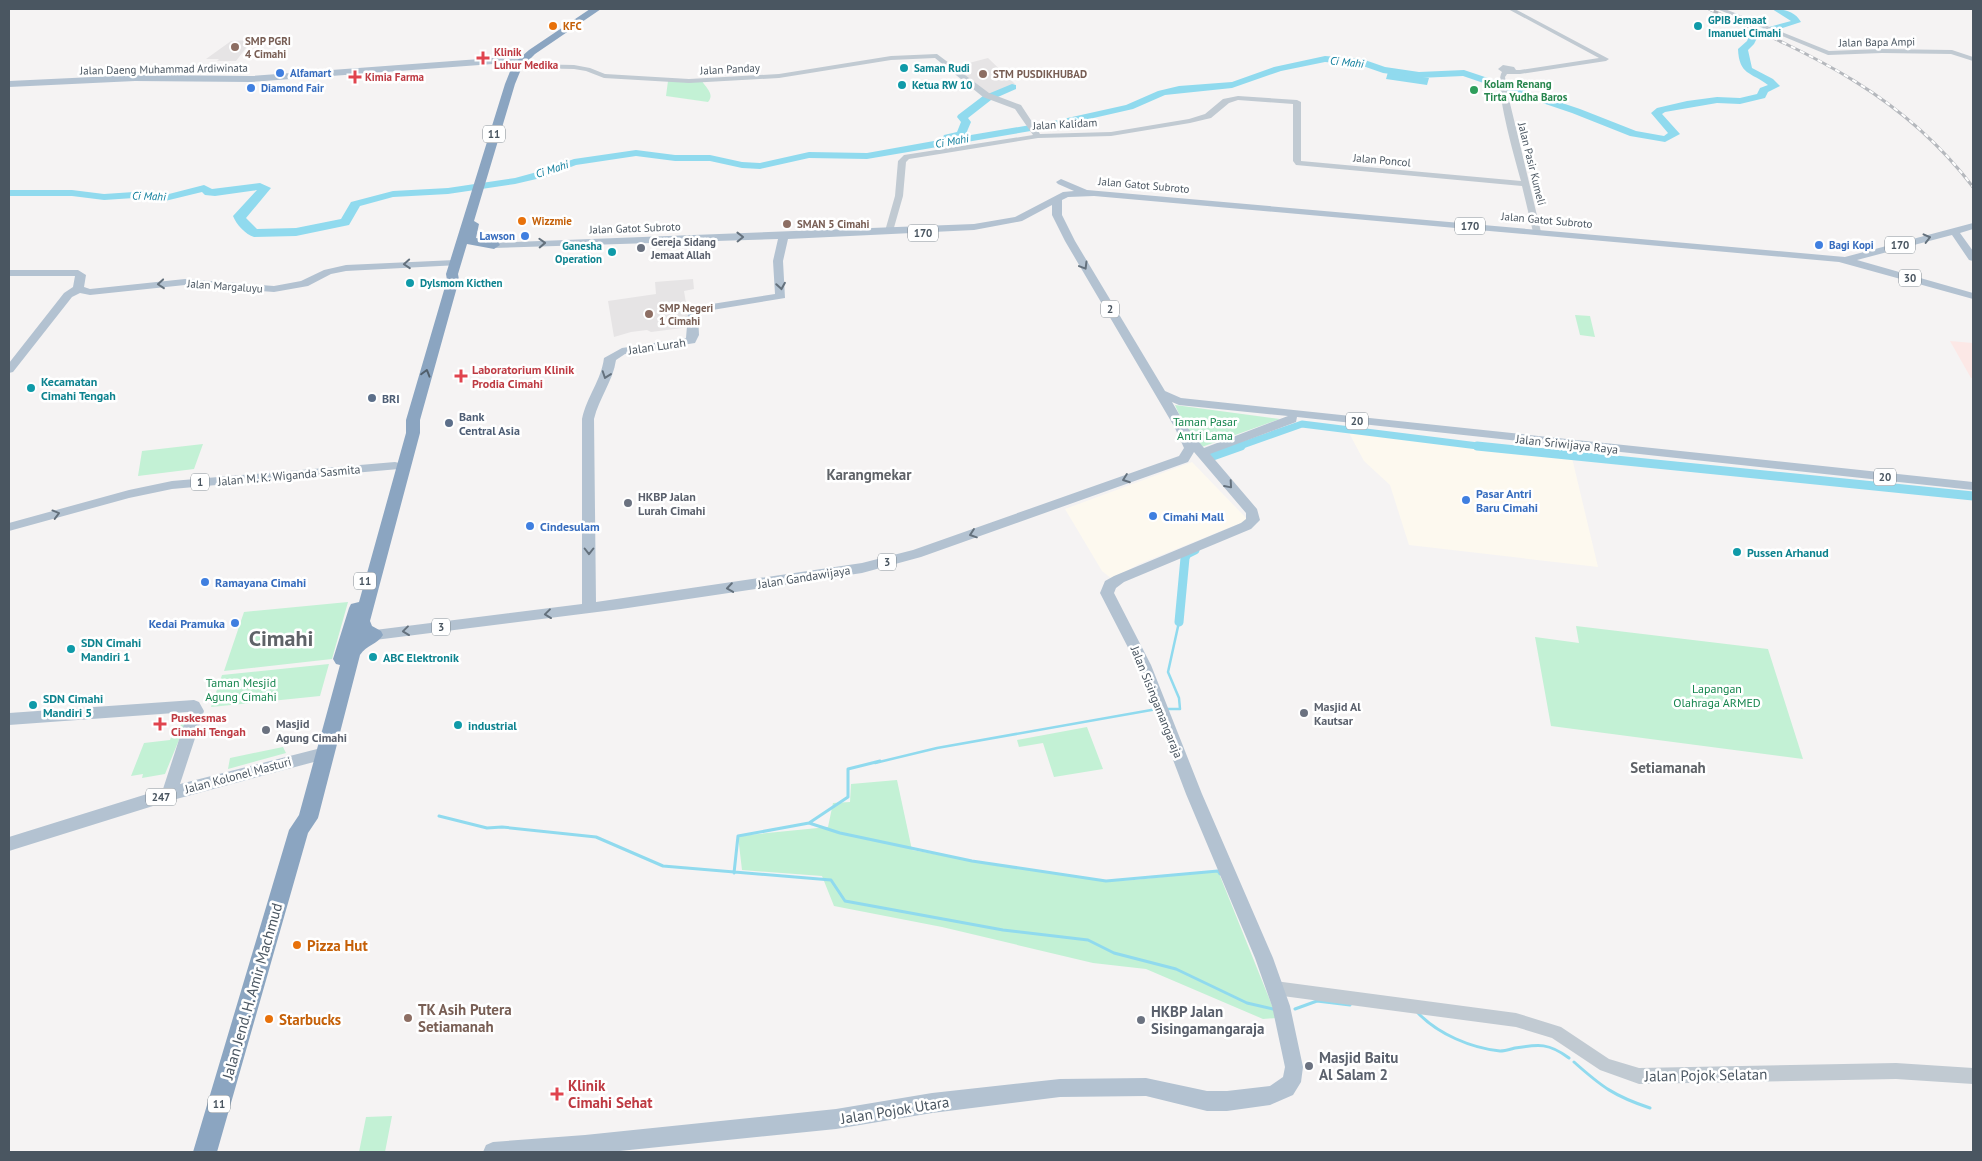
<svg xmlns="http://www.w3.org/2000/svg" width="1982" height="1161" font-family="'PT Sans',sans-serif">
	<rect width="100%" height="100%" fill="#f5f3f3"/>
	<path fill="#fdf9ef" d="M1349,433L1572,458L1598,567L1409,545L1390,485L1364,461Z
		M1192,462L1248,520L1139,564L1112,579L1102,571L1065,509Z"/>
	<path fill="#e6e4e5" d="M252,40L236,61H217L219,59H206L231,41Z
		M988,58L1015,84L989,97L954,67Z
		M693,279L694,289L684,291L690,327L651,332L647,330L631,332L614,337L608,301L656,294L655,282Z"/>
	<path fill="#fce8e6" d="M1950,341L1973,343V378H1971Z"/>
	<path fill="#c3f1d5" d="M668,81H702C706,88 715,94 708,102L666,96Z
		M1575,315L1590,316L1595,337L1580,335Z
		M1175,405L1280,419L1199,448L1190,438Z
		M203,444L194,469L138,476L142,451Z
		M348,602L332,659L224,671L244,612Z
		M1576,626L1768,649L1803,759L1551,726L1535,637L1579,643Z
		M329,664L320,696L211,707L222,675Z
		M184,718H188L165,774L142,778L143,774L131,776L144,743L170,740L174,730L179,729Z
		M1087,727L1103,769L1054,777L1043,743L1019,747L1017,740Z
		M283,747L286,753L228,769L230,758Z
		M897,780L912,850L972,861L1106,881L1134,880L1218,871L1277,1018L1263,1019L1146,969L1093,963L942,927L834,906L822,876L742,870L738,836L828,827L833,803L850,802L851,784Z
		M392,1116L385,1152H359L366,1117Z"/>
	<path fill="#90daee" d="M1388,72L1429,78L1427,85L1386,79Z"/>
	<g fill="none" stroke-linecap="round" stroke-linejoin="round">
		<path stroke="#90daee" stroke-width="2.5" d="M1167,709H1180L1179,698L1168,672L1179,622
			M875,763L937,748L1157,709"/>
		<path stroke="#90daee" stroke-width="3" d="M439,816L487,828L502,827L596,837L663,866L831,880L845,901L1003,930L1088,940L1114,953L1176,969L1247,1003L1273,1009
			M809,823L848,797V769L880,761
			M734,873L738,836L809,823L840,833L972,861L1106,881L1218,871L1220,874
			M1295,1009L1317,1001L1350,1005
			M1418,1013C1438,1034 1471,1048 1500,1051C1505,1051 1511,1049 1515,1048C1539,1044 1549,1043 1569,1058
			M1574,1062C1602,1087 1614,1096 1650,1108"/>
		<path stroke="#90daee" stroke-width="7" d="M1237,447L1302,424L1486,447"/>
		<path stroke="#90daee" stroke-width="9" d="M1477,446L1973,496
			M1210,457L1241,446
			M1179,622L1185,558L1187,554L1195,550"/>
		<path fill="#90daee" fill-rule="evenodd" d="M1772,9C1783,9 1795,11 1801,22L1758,36L1754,44L1748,50L1752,68L1773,79L1780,86L1768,92L1765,98L1740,104L1717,103L1665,112L1662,114L1680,134L1665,142L1630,136L1572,113L1463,76L1419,78L1383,73L1360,65L1325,62L1281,71L1232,88L1165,95L1133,109L1054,127L867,159L809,158L760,169L742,168L710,161H675L636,156L576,165L545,177L515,184L448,194L393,197L360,206L349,225L296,236L254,237C246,235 236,224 233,216L257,190L215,196L205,195L202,192L165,201L149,197L104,200L72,196H9V190H72L104,194L149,191L165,195L204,185L212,189L260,183L271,188L246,218L257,229L296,228L341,219L351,202L393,191L448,188L515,178L537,172L574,159L636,150L675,155H710L742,162L760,163L809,152L867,153L945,139L943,137L944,135L957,132L961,122L957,117L958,115L983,96L1012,84L1016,85V89L991,100L968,118L971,122L965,136L1054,121L1126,105L1158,91L1179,86L1232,82L1274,67L1325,56L1362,59L1385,67L1419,72L1464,70L1580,109L1636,131L1664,136L1668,133L1651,113L1657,108L1687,101L1717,97L1740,98L1757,94L1760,88L1768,85C1751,72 1739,75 1738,49L1747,41L1751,32L1791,21Z"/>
		<path fill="#c1cad2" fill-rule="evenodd" d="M1508,9H1515L1609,59L1606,61L1520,74H1507L1505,77L1508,95L1541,232L1537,234L1533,232L1522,186L1296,165L1293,161V104L1238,100L1229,103L1211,118L1190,123L1111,136L1038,138L909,159L906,162L903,196L893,231L889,233L885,231L895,196L898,161L904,155L1033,135L1015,109L983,97L935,58L891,60L779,78L689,83L604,78L586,71L574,69L525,68L522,66L525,64L574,65L590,68L605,74L689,79L779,74L891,56L937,54L989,93L1021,105L1040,134L1111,132L1189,119L1205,114L1223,99L1238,96L1297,100L1301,102V161L1521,181C1516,162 1493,85 1502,72L1498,69L1503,65L1514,67L1516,70H1520L1599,58Z
			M1717,9H1725L1829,51L1882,49L1952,50L1973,57V61L1951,54L1882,53L1828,55Z
			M1275,981L1516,1013L1561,1027L1609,1059L1639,1068L1896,1063L1973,1068V1084L1896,1079L1639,1084L1600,1070L1552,1038L1516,1027L1275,995L1270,993L1268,988L1270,983Z"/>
		<path fill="#b3c2d1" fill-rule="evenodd" d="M493,58L529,59L533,62L529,65L493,64L251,82L135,81L9,87V81L135,75L251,76Z
			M1061,179L1087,190L1845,257L1973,223V229L1960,233L1973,251V261L1969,260L1952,235L1857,260L1973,293V299L1839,262L1094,196L1068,197L1062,200V215L1075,241L1165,391L1181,398L1973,482V490L1297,417L1296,422L1210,454L1257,509L1260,520L1251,529L1124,582L1116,588L1114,593L1151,665L1202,794L1273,958L1290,1006L1303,1067L1301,1082L1293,1095L1270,1105L1227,1111H1207L1146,1096L1060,1097L932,1113L836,1129L610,1152H483L486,1145L493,1142L585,1135L836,1109L932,1093L1060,1079L1146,1078L1207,1091H1227L1270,1086L1283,1077L1285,1067L1272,1006L1255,958L1186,794L1137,665L1100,593L1105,581L1114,576L1241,523L1246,519V513L1194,452L1188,462L921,557L862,573L621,609L375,640L370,639L368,635L370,631L375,630L582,604V419C587,396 601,381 604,358L622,348L686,338L688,313L693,307L775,294L773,261L778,239L494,248L489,245L490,243L974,224L1015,217L1063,192L1074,191L1058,184L1056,182ZM1052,205V215L1065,241L1175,428L1184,448L1179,456L913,550L862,563L596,602L594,419C599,398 613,381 616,360L625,354L695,343L699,335L698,314L700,312L785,298L783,261L788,239L974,230L1022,221ZM1172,402L1179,405L1288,416L1204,448L1186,426Z
			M455,260L460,263L459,265L346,271L331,274L308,286L274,292L185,285L90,295L80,293L72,297L13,372L9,373V363L64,293L73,287L75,276H9V270H78L86,275L84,287L90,289L185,279L274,286L301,281L324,270L346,265Z
			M395,462L399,463L401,466L399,469L172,489L129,498L9,531V523L129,490L172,481Z
			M194,700L199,702L204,711L180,784L325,747L330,749L333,753L330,757L325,759L169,801L9,851V837L163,789L188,712L9,725V713Z"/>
		<path fill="#8ba5c1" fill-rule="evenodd" d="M590,9H601L535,54L522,67L515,84L474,221L479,224L476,238L498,242L500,245L494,249L467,244L458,274L459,280L420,420V433L370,621L372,626L381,631L383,635C378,644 366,645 360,655L318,818L308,833L217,1152H193L289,830L299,815L340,665L336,664L333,659L349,608L351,604L359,602L406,433V420L447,280L446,274L505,84L513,64L529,50Z"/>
		<defs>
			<path id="rail" d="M1709,9C1813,55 1902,94 1973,187"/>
		</defs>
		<use href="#rail" stroke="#b5b8bd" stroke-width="3"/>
		<use href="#rail" stroke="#fff" stroke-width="2" stroke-dasharray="5" stroke-linecap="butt"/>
	</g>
	<defs><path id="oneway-chevron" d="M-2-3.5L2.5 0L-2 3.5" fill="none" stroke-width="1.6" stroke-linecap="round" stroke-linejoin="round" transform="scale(1.25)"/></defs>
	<g stroke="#64717d">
		<use href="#oneway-chevron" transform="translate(740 237) rotate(-1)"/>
		<use href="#oneway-chevron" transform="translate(1927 238) rotate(-14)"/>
		<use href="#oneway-chevron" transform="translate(542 243) rotate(-2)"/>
		<use href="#oneway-chevron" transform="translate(407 264) rotate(176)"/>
		<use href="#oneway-chevron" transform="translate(1084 266) rotate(59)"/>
		<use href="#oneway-chevron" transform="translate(161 284) rotate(175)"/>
		<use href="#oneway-chevron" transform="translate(781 286) rotate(81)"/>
		<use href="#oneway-chevron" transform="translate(606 375) rotate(109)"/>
		<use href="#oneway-chevron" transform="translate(1126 479) rotate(160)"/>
		<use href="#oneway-chevron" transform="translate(1229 485) rotate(49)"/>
		<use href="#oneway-chevron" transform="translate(56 514) rotate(-15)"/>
		<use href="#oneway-chevron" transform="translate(973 534) rotate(161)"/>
		<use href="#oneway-chevron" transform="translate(589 551) rotate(90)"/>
		<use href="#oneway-chevron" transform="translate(730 588) rotate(172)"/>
		<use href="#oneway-chevron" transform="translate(548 614) rotate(173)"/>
		<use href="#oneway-chevron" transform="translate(406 631) rotate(173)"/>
	</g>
	<use stroke="#505e6b" href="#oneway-chevron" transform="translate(426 373) rotate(-74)"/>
	<g fill="#e8710a" stroke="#fff" stroke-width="2">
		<circle cx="553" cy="26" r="5"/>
		<circle cx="522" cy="221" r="5"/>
		<circle cx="297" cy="945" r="5"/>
		<circle cx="269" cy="1019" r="5"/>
	</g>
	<g fill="#0f9aa8" stroke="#fff" stroke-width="2">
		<circle cx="1698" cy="26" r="5"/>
		<circle cx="904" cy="68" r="5"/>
		<circle cx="902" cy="85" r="5"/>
		<circle cx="612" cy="252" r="5"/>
		<circle cx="410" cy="283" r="5"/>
		<circle cx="31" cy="388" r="5"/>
		<circle cx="1737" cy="552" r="5"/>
		<circle cx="71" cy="649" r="5"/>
		<circle cx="373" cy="657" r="5"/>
		<circle cx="33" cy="705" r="5"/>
		<circle cx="458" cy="725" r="5"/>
	</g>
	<g fill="#8d6e63" stroke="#fff" stroke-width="2">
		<circle cx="235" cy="47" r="5"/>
		<circle cx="983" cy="74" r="5"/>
		<circle cx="787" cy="224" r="5"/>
		<circle cx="649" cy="314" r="5"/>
		<circle cx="408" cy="1018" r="5"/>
	</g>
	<g fill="#e0444e" stroke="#fff" stroke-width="2">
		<path d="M480.5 50.5h5v5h5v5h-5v5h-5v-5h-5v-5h5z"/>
		<path d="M352.5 69.5h5v5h5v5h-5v5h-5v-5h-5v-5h5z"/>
		<path d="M458.5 368.5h5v5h5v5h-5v5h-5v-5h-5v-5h5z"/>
		<path d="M157.5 716.5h5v5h5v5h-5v5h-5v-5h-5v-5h5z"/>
		<path d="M554.5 1086.5h5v5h5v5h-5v5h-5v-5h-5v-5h5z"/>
	</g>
	<g fill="#3f7fe0" stroke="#fff" stroke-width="2">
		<circle cx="280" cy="73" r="5"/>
		<circle cx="251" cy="88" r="5"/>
		<circle cx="525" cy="236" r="5"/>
		<circle cx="1819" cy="245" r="5"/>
		<circle cx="1466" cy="500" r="5"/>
		<circle cx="1153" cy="516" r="5"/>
		<circle cx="530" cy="526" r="5"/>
		<circle cx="205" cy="582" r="5"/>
		<circle cx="235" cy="623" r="5"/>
	</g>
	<circle fill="#2e9e5b" stroke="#fff" stroke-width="2" cx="1474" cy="90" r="5"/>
	<g fill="#6b7280" stroke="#fff" stroke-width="2">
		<circle cx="641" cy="248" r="5"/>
		<circle cx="628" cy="503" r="5"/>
		<circle cx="1304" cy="713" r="5"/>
		<circle cx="266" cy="730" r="5"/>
		<circle cx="1141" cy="1020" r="5"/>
		<circle cx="1309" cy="1066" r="5"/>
	</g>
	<g fill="#5c6f8a" stroke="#fff" stroke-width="2">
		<circle cx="372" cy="398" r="5"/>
		<circle cx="449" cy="423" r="5"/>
	</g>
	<g text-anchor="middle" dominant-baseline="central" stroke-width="5" stroke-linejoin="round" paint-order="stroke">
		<g font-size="11" font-weight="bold" fill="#0d838f" stroke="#fff" text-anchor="start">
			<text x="1708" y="20">GPIB Jemaat<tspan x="1708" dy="13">Imanuel Cimahi</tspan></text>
			<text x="914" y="68">Saman Rudi</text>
			<text x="912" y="85">Ketua RW 10</text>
			<text x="602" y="246" text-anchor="end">Ganesha<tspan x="602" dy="13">Operation</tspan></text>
			<text x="420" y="283">Dylsmom Kicthen</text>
		</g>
		<g font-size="11" font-weight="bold" fill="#c56008" stroke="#fff" text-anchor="start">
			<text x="563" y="26">KFC</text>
			<text x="532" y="221">Wizzmie</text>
		</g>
		<g font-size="11" font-weight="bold" fill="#785e54" stroke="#fff" text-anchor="start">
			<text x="245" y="41">SMP PGRI<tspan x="245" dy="13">4 Cimahi</tspan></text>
			<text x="993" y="74">STM PUSDIKHUBAD</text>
			<text x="797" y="224">SMAN 5 Cimahi</text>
			<text x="659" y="308">SMP Negeri<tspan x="659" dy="13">1 Cimahi</tspan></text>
		</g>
		<g font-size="11" fill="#4a5661" stroke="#fff">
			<text transform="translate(1877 42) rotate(-1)">Jalan Bapa Ampi</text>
			<text transform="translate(164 69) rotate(-1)">Jalan Daeng Muhammad Ardiwinata</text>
			<text transform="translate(730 69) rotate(-3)">Jalan Panday</text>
			<text transform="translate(1065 124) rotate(-3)">Jalan Kalidam</text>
			<text transform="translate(1382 160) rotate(5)">Jalan Poncol</text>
			<text transform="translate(1532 164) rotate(76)">Jalan Pasir Kumeli</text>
			<text transform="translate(1144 185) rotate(5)">Jalan Gatot Subroto</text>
			<text transform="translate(1547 220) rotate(5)">Jalan Gatot Subroto</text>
			<text transform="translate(635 228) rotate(-2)">Jalan Gatot Subroto</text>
			<text transform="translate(225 286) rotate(4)">Jalan Margaluyu</text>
		</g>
		<g font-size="11" font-weight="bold" fill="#be3a42" stroke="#fff" text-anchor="start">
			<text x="494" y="52">Klinik<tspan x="494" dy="13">Luhur Medika</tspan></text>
			<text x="365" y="77">Kimia Farma</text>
		</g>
		<g font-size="11" font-style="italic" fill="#0c7c9b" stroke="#fff">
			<text transform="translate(1347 62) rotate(6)">Ci Mahi</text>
			<text transform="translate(952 141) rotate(-10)">Ci Mahi</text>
			<text transform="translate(552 169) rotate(-18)">Ci Mahi</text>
			<text transform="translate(149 196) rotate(2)">Ci Mahi</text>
		</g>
		<g font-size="11" font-weight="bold" fill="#366cbe" stroke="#fff" text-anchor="start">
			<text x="290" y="73">Alfamart</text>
			<text x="261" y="88">Diamond Fair</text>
			<text x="515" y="236" text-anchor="end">Lawson</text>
			<text x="1829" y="245">Bagi Kopi</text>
		</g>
		<g font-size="11" font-weight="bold" fill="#27864d" stroke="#fff" text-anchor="start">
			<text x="1484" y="84">Kolam Renang<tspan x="1484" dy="13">Tirta Yudha Baros</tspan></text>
		</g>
		<g fill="#fff" stroke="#808990" stroke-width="1">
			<rect x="483" y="125.5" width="22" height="17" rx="4"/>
			<rect x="1455" y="217.5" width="30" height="17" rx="4"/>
			<rect x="908" y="224.5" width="30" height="17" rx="4"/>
			<rect x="1885" y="236.5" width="30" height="17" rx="4"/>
			<rect x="1899" y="269.5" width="22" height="17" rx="4"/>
			<rect x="1101" y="300.5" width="18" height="17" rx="4"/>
			<rect x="1346" y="412.5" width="22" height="17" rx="4"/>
			<rect x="1874" y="468.5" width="22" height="17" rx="4"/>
			<rect x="191" y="473.5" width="18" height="17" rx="4"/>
			<rect x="878" y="553.5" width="18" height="17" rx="4"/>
			<rect x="354" y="572.5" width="22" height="17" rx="4"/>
			<rect x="432" y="618.5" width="18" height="17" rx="4"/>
			<rect x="146" y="788.5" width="30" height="17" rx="4"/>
			<rect x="208" y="1095.5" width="22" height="17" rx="4"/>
		</g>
		<g font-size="11" font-weight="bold" fill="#4a5661">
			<text x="494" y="134">11</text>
			<text x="1470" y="226">170</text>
			<text x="923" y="233">170</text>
			<text x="1900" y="245">170</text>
			<text x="1910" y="278">30</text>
			<text x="1110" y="309">2</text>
			<text x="1357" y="421">20</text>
			<text x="1885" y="477">20</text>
			<text x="200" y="482">1</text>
			<text x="887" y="562">3</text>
			<text x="365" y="581">11</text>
			<text x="441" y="627">3</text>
			<text x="161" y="797">247</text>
			<text x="219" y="1104">11</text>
		</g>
		<g font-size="11" font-weight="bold" fill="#5b616d" stroke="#fff" text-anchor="start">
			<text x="651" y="242">Gereja Sidang<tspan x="651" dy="13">Jemaat Allah</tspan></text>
		</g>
		<g font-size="12" fill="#4a5661" stroke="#fff">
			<text transform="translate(657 346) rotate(-8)">Jalan Lurah</text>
			<text transform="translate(1567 444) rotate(6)">Jalan Sriwijaya Raya</text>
			<text transform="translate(289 475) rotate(-5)">Jalan M. K. Wiganda Sasmita</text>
			<text transform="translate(804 577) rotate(-9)">Jalan Gandawijaya</text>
			<text transform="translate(1157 702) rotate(68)">Jalan Sisingamangaraja</text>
			<text transform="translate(238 775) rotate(-15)">Jalan Kolonel Masturi</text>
		</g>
		<g font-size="12" font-weight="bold" fill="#be3a42" stroke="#fff" text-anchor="start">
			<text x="472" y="369">Laboratorium Klinik<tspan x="472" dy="14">Prodia Cimahi</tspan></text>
			<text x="171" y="717">Puskesmas<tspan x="171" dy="14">Cimahi Tengah</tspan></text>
		</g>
		<g font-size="12" font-weight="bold" fill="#0d838f" stroke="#fff" text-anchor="start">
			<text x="41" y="381">Kecamatan<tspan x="41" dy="14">Cimahi Tengah</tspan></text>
			<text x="1747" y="552">Pussen Arhanud</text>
			<text x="81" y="642">SDN Cimahi<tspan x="81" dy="14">Mandiri 1</tspan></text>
			<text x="383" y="657">ABC Elektronik</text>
			<text x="43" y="698">SDN Cimahi<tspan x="43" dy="14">Mandiri 5</tspan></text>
			<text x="468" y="725">industrial</text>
		</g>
		<g font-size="12" font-weight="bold" fill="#4e5e75" stroke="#fff" text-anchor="start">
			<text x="382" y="398">BRI</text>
			<text x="459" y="416">Bank<tspan x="459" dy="14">Central Asia</tspan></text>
		</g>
		<g font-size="12" fill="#17864f" stroke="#fff">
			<text x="1205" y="421">Taman Pasar<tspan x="1205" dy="14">Antri Lama</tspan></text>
			<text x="241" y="682">Taman Mesjid<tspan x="241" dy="14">Agung Cimahi</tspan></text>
			<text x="1717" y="688">Lapangan<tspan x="1717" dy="14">Olahraga ARMED</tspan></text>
		</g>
		<g font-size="12" font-weight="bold" fill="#366cbe" stroke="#fff" text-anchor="start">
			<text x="1476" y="493">Pasar Antri<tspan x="1476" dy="14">Baru Cimahi</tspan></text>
			<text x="1163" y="516">Cimahi Mall</text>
			<text x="540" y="526">Cindesulam</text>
			<text x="215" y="582">Ramayana Cimahi</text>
			<text x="225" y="623" text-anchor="end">Kedai Pramuka</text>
		</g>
		<g font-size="12" font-weight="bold" fill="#5b616d" stroke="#fff" text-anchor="start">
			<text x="638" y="496">HKBP Jalan<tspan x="638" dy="14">Lurah Cimahi</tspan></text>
			<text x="1314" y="706">Masjid Al<tspan x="1314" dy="14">Kautsar</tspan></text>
			<text x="276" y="723">Masjid<tspan x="276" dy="14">Agung Cimahi</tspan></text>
		</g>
		<g font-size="15" font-weight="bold" fill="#5f6368" stroke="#fff">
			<text x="869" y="474">Karangmekar</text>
			<text x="1668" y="767">Setiamanah</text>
		</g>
		<g font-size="15" font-weight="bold" fill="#c56008" stroke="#fff" text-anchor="start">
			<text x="307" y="945">Pizza Hut</text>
			<text x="279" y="1019">Starbucks</text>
		</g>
		<g font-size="15" fill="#4a5661" stroke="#fff">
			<text transform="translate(252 991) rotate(-74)">Jalan Jend. H. Amir Machmud</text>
			<text transform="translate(1706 1075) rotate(-1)">Jalan Pojok Selatan</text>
			<text transform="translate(895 1110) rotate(-9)">Jalan Pojok Utara</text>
		</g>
		<g font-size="15" font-weight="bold" fill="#785e54" stroke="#fff" text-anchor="start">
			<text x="418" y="1009">TK Asih Putera<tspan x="418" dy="17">Setiamanah</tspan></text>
		</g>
		<g font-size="15" font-weight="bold" fill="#5b616d" stroke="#fff" text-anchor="start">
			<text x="1151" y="1011">HKBP Jalan<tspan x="1151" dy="17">Sisingamangaraja</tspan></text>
			<text x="1319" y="1057">Masjid Baitu<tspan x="1319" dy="17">Al Salam 2</tspan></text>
		</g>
		<g font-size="15" font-weight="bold" fill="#be3a42" stroke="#fff" text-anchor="start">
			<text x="568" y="1085">Klinik<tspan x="568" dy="17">Cimahi Sehat</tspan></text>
		</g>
		<g font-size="22" font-weight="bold" fill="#5f6368" stroke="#fff">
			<text x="281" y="638">Cimahi</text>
		</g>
	</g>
	<rect width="1982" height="1161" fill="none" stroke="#4a5661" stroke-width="20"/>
</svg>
